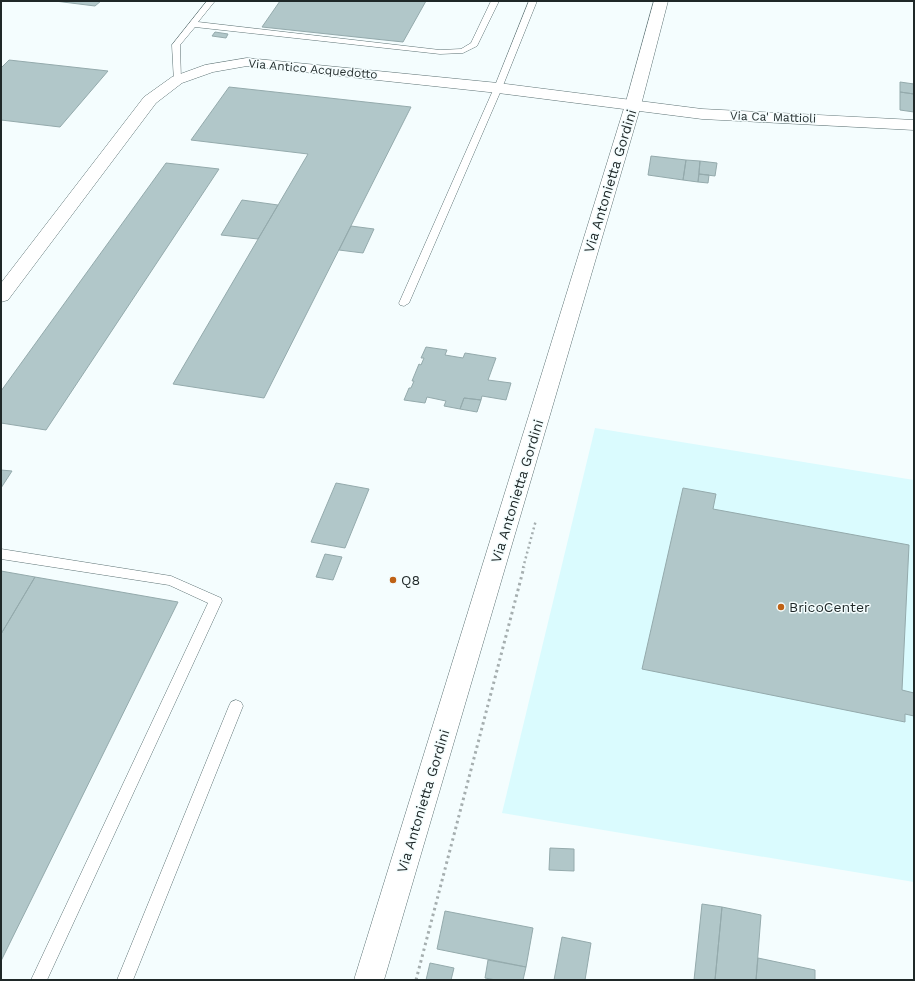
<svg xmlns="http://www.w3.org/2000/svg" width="915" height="981" font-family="'Work Sans',sans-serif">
	<rect width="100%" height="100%" fill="#f4fdfe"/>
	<path fill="#dafbfe" d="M595,428L914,480V882L502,813Z"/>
	<path fill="#b1c7c9" stroke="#94aaac" d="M55,1H101L95,6Z
		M280,1H426L403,42L262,27Z
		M215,32L228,34L226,38L212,36Z
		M9,60L108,71L60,127L1,120V68Z
		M900,82L914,84V94L900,92Z
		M229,87L411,107L264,398L173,384L308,154L191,140Z
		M900,92L914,94V112L900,110Z
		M651,156L686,160L683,180L648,175Z
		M686,160L700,161L698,182L683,180Z
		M700,161L717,163L715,176L699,174Z
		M166,163L219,169L46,430L1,423V391Z
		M699,174L709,175L708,183L698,182Z
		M242,200L278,205L258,239L221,235Z
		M351,226L374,229L363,253L339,250Z
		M426,347L447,350L445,355L463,358L465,353L496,358L488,380L511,383L506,400L482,396L481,400L464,398L460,409L444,406L446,401L427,397L425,403L404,400L409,388H411L414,381H412L419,364L421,365L424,358H421Z
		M464,398L481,400L477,412L460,409Z
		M1,470L12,471L1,488Z
		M336,483L369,489L345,548L311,542Z
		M683,488L716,494L713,509L909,545L902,690L914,693V716L905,714V722L642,669Z
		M325,554L342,557L333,580L316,577Z
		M1,571L35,577L1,634Z
		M35,577L178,602L1,961V634Z
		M550,848L574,849V871L549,870Z
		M702,904L722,907L715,980H694Z
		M722,907L761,915L756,980H715Z
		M445,911L533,928L526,967L437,949Z
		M562,937L591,943L585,980H554Z
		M758,958L815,970V980H756Z
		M488,960L526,967L523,980H496L485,978Z
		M430,963L454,968L451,980H426Z"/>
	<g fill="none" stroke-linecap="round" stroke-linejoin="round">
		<defs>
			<path id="service" d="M207,1H215L198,22L440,50L461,49L471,43L491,1H499L477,46L463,53L440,54L195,27L180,45L181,80L177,82H174L172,45Z
				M529,1H537L502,88L409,303L404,306L400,305L399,303L494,88Z
				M1,549L171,576L221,598L222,601L47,980H31L208,603L169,585L1,559Z
				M236,700L241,702L243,706L133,980H117L229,706L231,702Z"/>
			<path id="minor" d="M247,58L498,83L702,109L914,120V130L702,119L498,93L247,66L213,72L182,83L156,103L8,300L1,302V283L144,97L172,77L205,65Z"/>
			<path id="tertiary" d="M654,1H668L641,105L384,980H354L625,105Z"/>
		</defs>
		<use href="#service" stroke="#5e7375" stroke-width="1"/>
		<use href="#minor" stroke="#5e7375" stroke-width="1"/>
		<use href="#tertiary" stroke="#5e7375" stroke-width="1"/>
		<path stroke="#a5aeaf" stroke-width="2.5" stroke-dasharray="2 3" stroke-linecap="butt" d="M523,568L536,520"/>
		<path stroke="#a5aeaf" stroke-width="3" stroke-dasharray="2.5 3.5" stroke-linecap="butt" d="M416,980L524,567"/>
		<use href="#service" fill="#fff" fill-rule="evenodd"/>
		<use href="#minor" fill="#fff" fill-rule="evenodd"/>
		<use href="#tertiary" fill="#fff" fill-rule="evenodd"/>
	</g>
	<g fill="#bf6216" stroke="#f4fdfe" stroke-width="1.5">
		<circle cx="393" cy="580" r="4"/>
		<circle cx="781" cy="607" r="4"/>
	</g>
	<g text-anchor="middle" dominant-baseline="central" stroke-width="3" stroke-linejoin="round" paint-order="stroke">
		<g font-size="12" fill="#1f2828" stroke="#f4fdfe">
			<text transform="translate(313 69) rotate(5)">Via Antico Acquedotto</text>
			<text transform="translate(773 117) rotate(2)">Via Ca' Mattioli</text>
		</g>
		<g font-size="14" fill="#1f2828" stroke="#f4fdfe">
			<text transform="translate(610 181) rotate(-73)">Via Antonietta Gordini</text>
			<text transform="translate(517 491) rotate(-73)">Via Antonietta Gordini</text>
			<text transform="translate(423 801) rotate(-73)">Via Antonietta Gordini</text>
		</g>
		<g font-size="14" fill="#1f2828" stroke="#f4fdfe" text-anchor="start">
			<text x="401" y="580">Q8</text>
			<text x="789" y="607">BricoCenter</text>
		</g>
	</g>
	<rect width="915" height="981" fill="none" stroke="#1f2828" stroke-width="4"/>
</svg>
